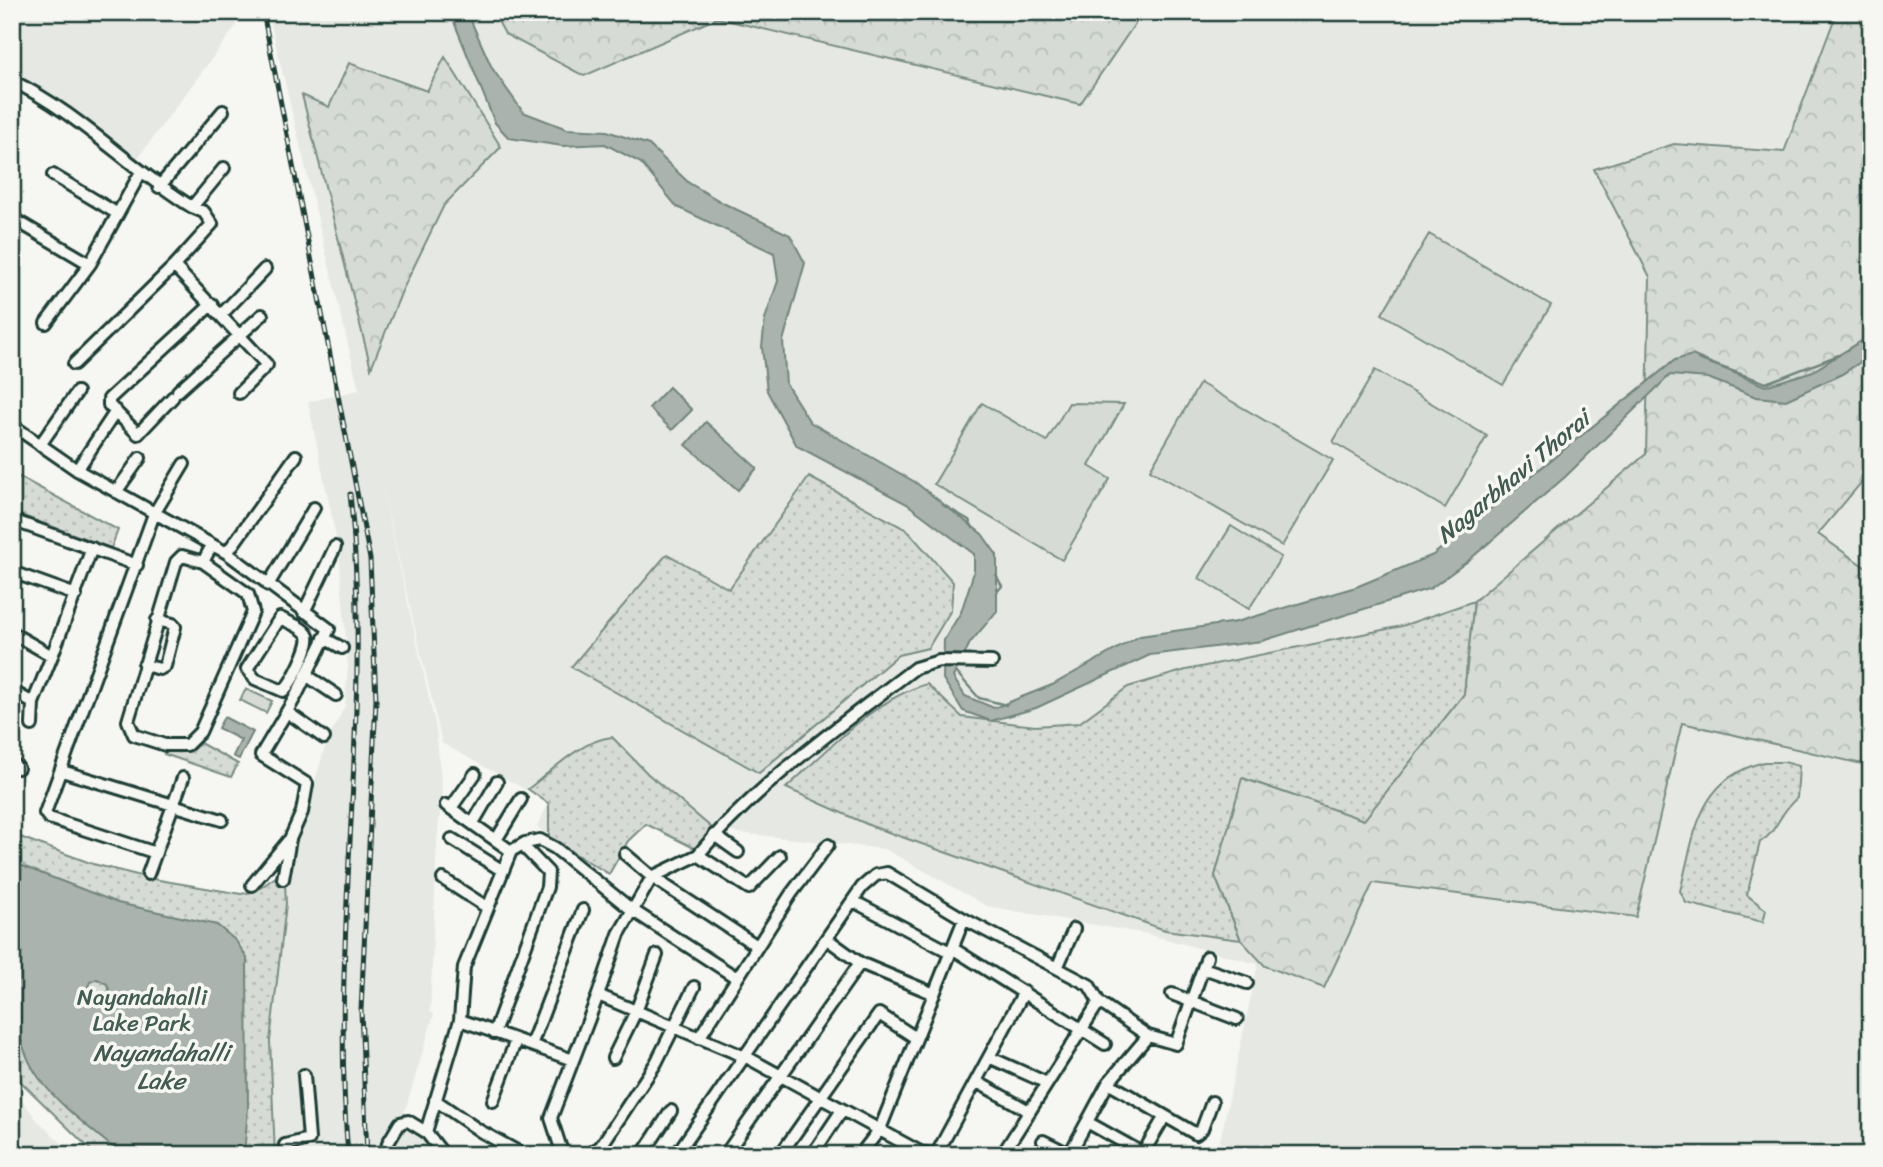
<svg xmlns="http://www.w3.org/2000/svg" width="1883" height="1167" font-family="Sriracha,sans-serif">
	<defs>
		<pattern id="green-dots" width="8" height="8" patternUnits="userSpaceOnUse" patternTransform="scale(1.75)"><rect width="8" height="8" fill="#d6dbd6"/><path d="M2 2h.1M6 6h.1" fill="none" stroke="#b7bdb8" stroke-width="1.8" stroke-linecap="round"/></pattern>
		<pattern id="forest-crowns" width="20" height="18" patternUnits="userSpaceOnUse" patternTransform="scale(1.75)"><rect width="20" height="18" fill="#d6dbd6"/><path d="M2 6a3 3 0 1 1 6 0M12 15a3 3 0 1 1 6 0" fill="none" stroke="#b7bdb8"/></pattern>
	</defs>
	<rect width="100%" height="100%" fill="#f6f6f2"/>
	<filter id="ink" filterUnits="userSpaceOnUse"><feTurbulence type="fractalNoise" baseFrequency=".0143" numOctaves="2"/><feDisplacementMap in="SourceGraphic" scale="14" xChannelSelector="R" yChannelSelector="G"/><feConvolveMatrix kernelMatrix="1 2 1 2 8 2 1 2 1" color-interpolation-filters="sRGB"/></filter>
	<g filter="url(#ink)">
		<path fill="#e6e8e4" d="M12,12H234L236,26L137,159L78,111L12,73Z
			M268,12H1871V1155H1217L1258,964L1147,934L987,906L885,849L713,830L698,850L646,824L628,841L609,874L549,838L537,826L549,803L442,743L380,479L436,729L442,791L437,842L430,1012L434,1014L404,1114L426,1141L420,1155H275L270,1041L286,904L285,883L326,744L345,706L348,665L339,551L308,402L359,390Z
			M12,1087L37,1120L74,1155H12Z"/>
		<path fill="url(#green-dots)" stroke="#7a8c85" stroke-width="2" d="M12,473L118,530L111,548L12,512Z
			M809,477L907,530L953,582L951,610L928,648L898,655L759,773L571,667L667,554L729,589Z
			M1474,601L1464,694L1364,821L1243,778L1215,876L1241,940L1165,930L871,826L786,788C828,751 873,699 927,684L962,717L1035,726L1079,723L1128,687L1186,670L1402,626Z
			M612,737L648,774L713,829L698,850L646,824L628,841L609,874L549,838V804L528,789C552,771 581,740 612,737Z
			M200,743L238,764L231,777L164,754L165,750L191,751Z
			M1764,762H1784L1799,766L1797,798C1780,811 1777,833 1760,842L1747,895L1766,910L1763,922L1686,903L1680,891C1695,834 1697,779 1764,762Z
			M12,834L93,864L153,879L241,894L256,891L277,876L285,883L286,904L270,1041L275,1155H96L17,1078L12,1070Z"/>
		<path fill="url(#forest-crowns)" stroke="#7a8c85" stroke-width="2" d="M493,12H1143L1080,104L717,18L584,76L505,34Z
			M1837,12H1871V471L1818,534L1869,570L1861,719L1871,737V766L1682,723L1636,917L1373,883L1324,988L1265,966L1241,940L1215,876L1242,778L1364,820L1464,694L1474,601L1646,454L1650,277L1594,169L1674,144L1784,152Z
			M445,57L501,147L444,205L402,291L371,368L302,95L329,107L349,63L427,91Z"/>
		<path fill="#d6dbd6" stroke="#7a8c85" stroke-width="2" d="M1429,234L1551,305L1503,385L1382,314Z
			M1375,370L1487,436L1445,508L1333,442Z
			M1200,383L1333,460L1282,546L1150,470Z
			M982,403L1047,441L1069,403L1124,404L1089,466L1110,479L1062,560L934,484Z
			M1231,526L1281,557L1249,609L1199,578Z
			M246,689L272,701L266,713L240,700Z"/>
		<path fill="#aab3ae" stroke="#72847d" stroke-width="2" fill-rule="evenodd" d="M450,12H467L492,68L523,112L567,129L607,131L649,145L689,183L725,204L790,235L805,263L783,341L786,384L810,422L915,482L982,534L997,555V611L970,643L953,677L965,696L994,708L1052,685L1140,636L1236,622L1356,587L1433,555L1675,360L1692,355L1765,386L1813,371L1871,335V355L1842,374L1786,400L1756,397L1708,378L1670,375L1565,477L1468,561L1431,588L1262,641L1150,655L1036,708L991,721L963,711L943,679L944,640L961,612L974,572V554L907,504L797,446L767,391L762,347L765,319L778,281L774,253L677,207L641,163L605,144L563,146L509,138L495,123Z
			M669,387L692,410L672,430L649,408Z
			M706,422L757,468L738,490L686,445Z
			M224,717L253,732L239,759L233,756L241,740L218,728Z
			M12,862L118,903L217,925L236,941L247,958L248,1109L244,1154L122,1155C94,1131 61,1108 39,1078C0,1024 12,926 12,862ZM97,979L107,984L110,992L107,999L98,1003L89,999L86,992L90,982Z"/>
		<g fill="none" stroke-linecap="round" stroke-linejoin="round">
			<path stroke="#72847d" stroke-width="2.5" d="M1698,359L1766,383L1839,355
				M943,505L969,520L973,528
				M996,575L1002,586L996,593
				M956,672L979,698L1006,705"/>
			<defs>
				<path id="minor" d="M12,81C78,112 130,169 192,207L224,168
					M53,175L118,214
					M159,187L223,111
					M192,207L204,212L212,224L174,266L267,365L239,393
					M12,218L90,264L141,172
					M221,315L265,269
					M46,323L90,264
					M74,364L174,266
					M178,391L262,315
					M173,397L138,434L109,405V399L212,304
					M12,425L77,470L227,553L329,629L296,696L261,755L307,784L302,812L290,839L283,879
					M40,445L77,392
					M77,470L116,411
					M116,492L140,458
					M12,520L137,565
					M227,553L296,456
					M203,562L182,556L176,562L128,721L134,735L165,745H187L200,732L253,612L248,594L203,562L212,545
					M12,572L76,595
					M268,585L314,508
					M304,612L335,547
					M280,618C288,622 305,628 308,636C311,646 291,685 283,691L255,679L247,669Z
					M12,633L52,656L33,703L32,725
					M324,638L342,648
					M52,656L92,548
					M144,665L160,669L165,666L175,627L173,624L157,620
					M306,675L336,695
					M12,691L33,703
					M287,712L324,738
					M12,763L18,768
					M62,771L222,820
					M446,805L511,851
					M451,808L475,774
					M473,823L497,782
					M714,835L738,852
					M452,839L503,871
					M496,840L521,799
					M156,853L49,818L45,813L154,514L184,464
					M625,854L652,877L757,946
					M698,855C757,784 842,724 915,668L939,661L992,662
					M148,874L183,778
					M443,879L488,908
					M252,885L288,841
					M853,901L950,952
					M827,939L860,963L932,993
					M952,948L1105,1044
					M1057,968L1074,929
					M1202,971L1207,957
					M1172,994L1237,1019
					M598,995L619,934L652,877L698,855L749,888L780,856
					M1099,1002L1148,1036L1176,1044L1202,971L1209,970L1247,983
					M460,1020L573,1060
					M494,1033L547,887L548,872L523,846
					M699,1038L791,894L828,845
					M531,1045L583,910
					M613,1058L637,1009L657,955
					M991,1058L1047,1083
					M977,1082L1029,1111
					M1108,1083L1196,1134L1202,1129L1212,1102
					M435,1100L480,1131L524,1155
					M493,1101L516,1040
					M1043,1141L1069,1154
					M601,1146L656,1063L694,987
					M1143,1153L1165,1116
					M288,1155L285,1145L309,1139L304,1075
					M386,1155L388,1143L400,1123L408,1121L426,1132
					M444,1155L426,1132L460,1020L464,967L511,851L525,843L540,840L555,848L632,910L737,978
					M563,1155L551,1118L598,995L750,1059L920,1152L934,1155
					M589,1155L601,1146L617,1155
					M642,1155L671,1111
					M676,1155L862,887L876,875L887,873L964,919L1089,985L1099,1002L1002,1155
					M725,1155L860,963
					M780,1155L879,1014L916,1038
					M812,1155L842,1110
					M860,1155L880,1129L964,919
					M936,1155L1024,992
					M1069,1155L1087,1122
					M1146,1155L1087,1122L1108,1083L1148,1036"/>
			</defs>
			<use href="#minor" stroke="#1f3d34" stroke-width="16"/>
			<use href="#minor" stroke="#f6f6f2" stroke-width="10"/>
			<defs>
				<path id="rail" d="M263,12L370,559L376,700L361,1010L367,1155
					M348,1155C329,934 374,715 350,494"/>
			</defs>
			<use href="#rail" stroke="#1f3d34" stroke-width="5"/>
			<use href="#rail" stroke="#f6f6f2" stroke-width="2.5" stroke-dasharray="8" stroke-linecap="butt"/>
		</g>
	</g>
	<g text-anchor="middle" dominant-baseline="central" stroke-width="7" stroke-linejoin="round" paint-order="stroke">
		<g font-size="23" fill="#445d54" stroke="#f6f6f2">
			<text x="142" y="997">Nayandahalli<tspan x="142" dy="26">Lake Park</tspan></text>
		</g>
		<g font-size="24" font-style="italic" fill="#425a52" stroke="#f6f6f2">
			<text transform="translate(1513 477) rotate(-40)">Nagarbhavi Thorai</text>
			<text x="161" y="1053">Nayandahalli<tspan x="161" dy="28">Lake</tspan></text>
		</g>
	</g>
	<rect width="1883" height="1167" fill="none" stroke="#f6f6f2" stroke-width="42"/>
	<rect x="21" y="21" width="1841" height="1125" fill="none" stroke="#1f3d34" stroke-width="2.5" filter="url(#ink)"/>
</svg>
